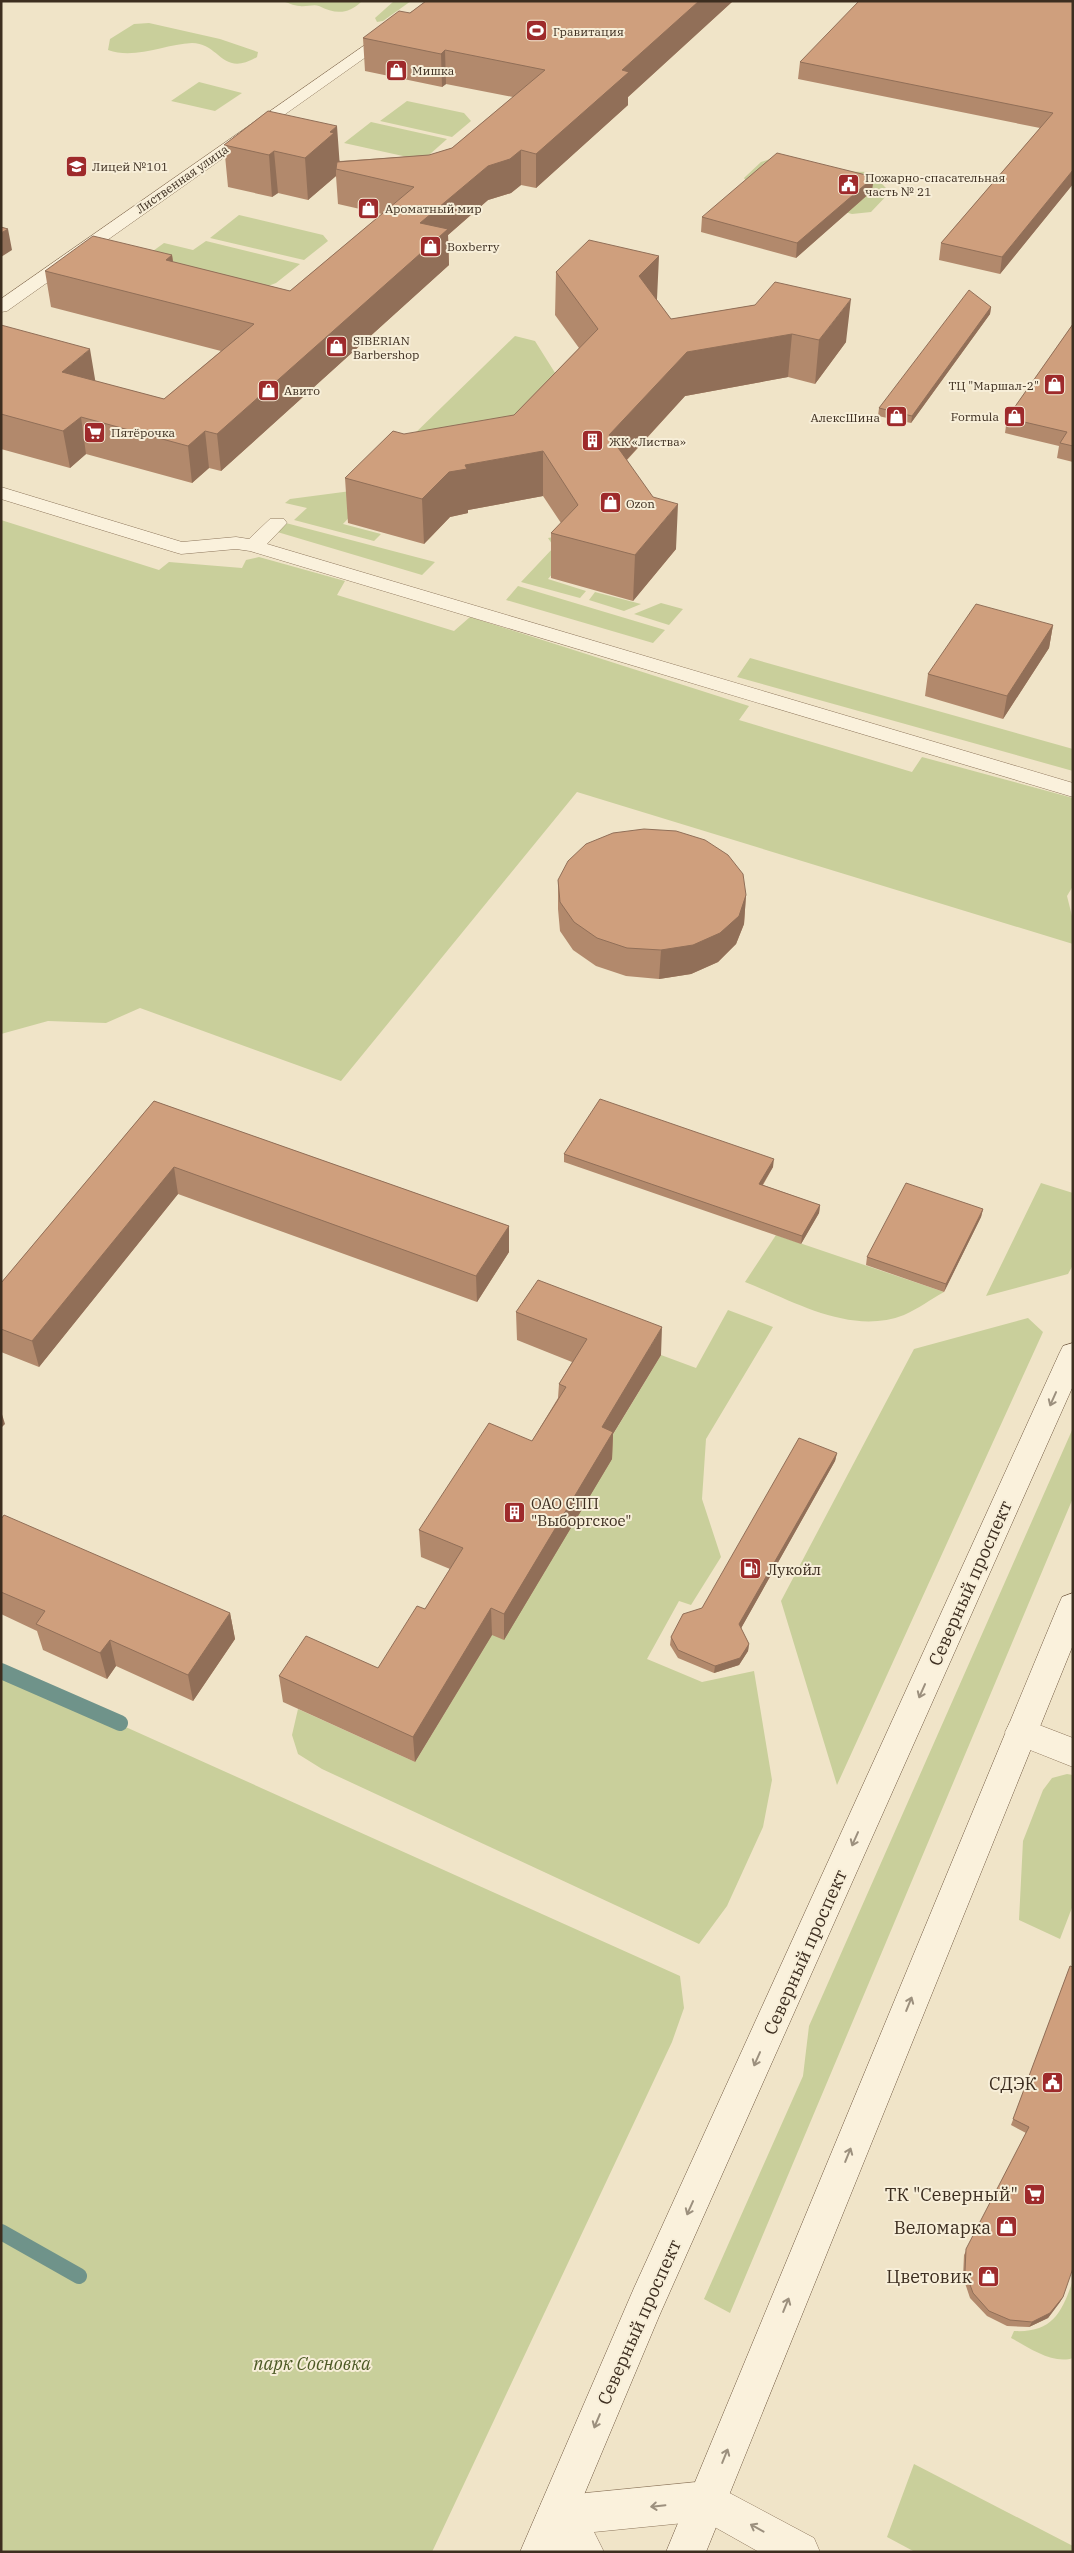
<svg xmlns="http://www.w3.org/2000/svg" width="1074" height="2553" font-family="'IBM Plex Serif',serif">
	<rect width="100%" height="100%" fill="#f0e4c8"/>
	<path fill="#c9cf9b" d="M281,1H362C348,15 335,14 319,6C314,4 306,7 300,6C293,6 288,2 281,1Z
		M394,1H411L383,21L377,22L375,18Z
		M149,23L220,39L258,52L257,57C222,78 220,43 192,43C165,44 135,60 108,50L110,39L134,24Z
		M199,82L242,93L215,111L171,101Z
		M407,101L464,113L471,121L452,137L380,121Z
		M371,122L447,139L429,155L412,158L344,143Z
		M773,158L828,171L870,172L890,192L871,212L852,214L749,186L744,178L761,162Z
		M239,215L323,235L328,241L304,260L210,238Z
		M206,241L300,264L276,283L268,286L155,259L153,251L164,243L193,250Z
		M515,336L535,341L557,376L503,431L407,441Z
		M351,491L369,496L343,524L381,534L374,541L294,520L307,508L285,503L290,499Z
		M1,520L159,570L169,562L242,568L246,560L259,557L345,581L337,595L454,631L470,617L749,706L739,720L912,772L922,757L1073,798V886L1067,896L1073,920V944L577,792L341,1081L140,1008L106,1023L48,1021L1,1034Z
		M282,522L435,562L422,575L274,531Z
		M564,535L573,549L548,579L586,591L580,598L521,582L554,547L548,538Z
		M518,586L665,630L653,643L506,600Z
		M595,592L641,604L624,611L589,600Z
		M661,603L683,609L669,625L634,614Z
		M750,658L1073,749V771L737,677Z
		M1041,1183L1073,1193V1265L1068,1274L986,1296Z
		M776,1235L944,1292C931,1299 918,1309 904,1315C851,1336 793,1301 745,1282Z
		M728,1310L773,1327L706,1439L702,1499L721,1557L691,1605L679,1601L647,1659L702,1682L754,1671L772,1780L763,1827L727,1906L699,1944L322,1769L298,1754L292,1735L298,1709L415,1762L661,1355L696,1368Z
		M1028,1318L1043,1332L837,1785L781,1601L914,1349Z
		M1073,1428V1498L730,2313L704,2299L803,2076L809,2026Z
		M1,1671L680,1976L684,2008L672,2042L432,2552H1Z
		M1067,1774L1073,1775V1905L1060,1939L1019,1920L1023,1841L1043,1790L1052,1778Z
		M1073,2280V2358C1053,2365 1028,2347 1011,2338L1014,2331C1052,2333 1062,2313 1073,2280Z
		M914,2464L1073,2546V2552H915L887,2537Z"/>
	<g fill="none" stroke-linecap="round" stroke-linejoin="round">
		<path stroke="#6f938a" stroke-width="16" d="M1,1671L120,1723
			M1,2232L79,2276"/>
		<defs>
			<path id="minor" d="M428,1H445L7,311L1,312V299Z
				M1,487L182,542L236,537L249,539L270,519H284L287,523L267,544L1073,783V797L250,551L236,549L181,554L174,552L1,499Z
				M1021,1718L1073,1738V1767L1010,1742L1005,1732L1010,1722Z"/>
			<path id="tertiary" d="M707,2481L814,2538L820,2552H759L704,2521L594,2532L604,2552H558L542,2530L536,2516L542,2502L556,2496Z"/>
			<path id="secondary" d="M1073,1343V1386L660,2314L560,2552H520L634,2288L1059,1354L1063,1346Z
				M1073,1593V1645L706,2552H666L1058,1606L1062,1597Z"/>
		</defs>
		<use href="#minor" stroke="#8d765c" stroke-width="1"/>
		<use href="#tertiary" stroke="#8d765c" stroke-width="1"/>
		<use href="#secondary" stroke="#6f573f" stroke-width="1"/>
		<use href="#minor" fill="#faf1dc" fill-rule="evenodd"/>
		<use href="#tertiary" fill="#faf1dc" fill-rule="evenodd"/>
		<use href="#secondary" fill="#faf1dc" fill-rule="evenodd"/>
	</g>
	<path fill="#b2896c" d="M426,1H733L628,97V105L536,188L521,185L511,193L488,200L448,235L449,265L221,471L209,468L192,483L86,454L70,468L1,449V325L95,381L164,399L221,351L51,307L45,271L172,255L173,262L290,291L382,214L338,204L336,176L308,200L278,193L272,197L228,187L224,145L268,111L340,161L429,155L452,148L513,97L446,84L442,87L365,71L363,38L410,13Z
		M1073,1V184L1000,274L939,260L941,243L1040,128L798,79L800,62Z
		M872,191L796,258L701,232L702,217Z
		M556,272L657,299H656L671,319L755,305L846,342L815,384L788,377L685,396L627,460L676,549L633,601L551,578V533L561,523L543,496L468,510V513L450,517L424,544L348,523L345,478L514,415L579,348L555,315Z
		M991,307L990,314L911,423L878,416L879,408Z
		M1073,324V462L1057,458L1059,446L1005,433L1007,418Z
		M1053,625L1049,648L1003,719L925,696L928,674Z
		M558,880L746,895L744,924L736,944L718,962L691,974L659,979L626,976L596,966L573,950L560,931L558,909Z
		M154,1101L509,1226V1252L477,1302L178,1194L39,1367L1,1352V1283Z
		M564,1154L773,1167L763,1185L820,1205L819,1213L801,1244L564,1162Z
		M983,1209L981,1217L944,1292L866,1265L867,1257Z
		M516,1312L661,1355L613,1434L612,1459L504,1640L492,1635L415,1762L283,1702L279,1676L378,1668L425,1609L450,1569L421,1557L419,1530L532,1441L558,1398L559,1384L572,1362L517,1340Z
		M837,1453L835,1461L741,1628L749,1644L748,1651L739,1665L714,1673L678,1658L670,1645L671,1637L702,1608Z
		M1,1519L230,1613L235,1639L193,1701L116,1666L107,1679L43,1650L37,1631L1,1614Z
		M1070,1966L1063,2297L1060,2302L1048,2318L1029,2327L1007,2326L987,2316L970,2298L963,2277L964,2255L1026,2133L1011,2125Z"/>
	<path fill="#916f58" d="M699,1H733L628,97V105L536,188V154L622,70Z
		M445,50L446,84L442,87L441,54Z
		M337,126L340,168L336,169V176L308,200L305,158L330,132Z
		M521,150V185L511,193L488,200L448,235L449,265L221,471L217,434L420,223L488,166Z
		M274,151L278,193L272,197L269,155Z
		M1073,170V184L1000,274L1002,257Z
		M874,177L872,191L796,258L797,243Z
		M8,229L12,250L1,257V233Z
		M172,255L177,291L166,260Z
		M659,256L657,299L637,319L639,276Z
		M851,299L846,342L815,384L819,340Z
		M991,307L990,314L911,423L912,416Z
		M792,334L788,377L685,396L608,480L609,435L687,352Z
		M90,349L96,385L62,372Z
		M81,417L86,454L70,468L63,431Z
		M205,431L209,468L192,483L188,446Z
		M543,451V496L468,510V513L450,517L424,544L422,499L449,472L465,465Z
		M678,504L676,549L633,601L635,555Z
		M1053,625L1049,648L1003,719L1007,696Z
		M746,895L744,924L736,944L718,962L691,974L659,979L661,950Z
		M774,1159L773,1167L758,1192L759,1184Z
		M174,1167L178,1194L39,1367L32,1341Z
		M820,1205L819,1213L801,1244L802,1236Z
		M983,1209L981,1217L944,1292L946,1284Z
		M509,1226V1252L477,1302L476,1276Z
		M662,1327L661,1355L613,1434L612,1459L504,1640V1614L602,1427Z
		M1,1411L5,1424L1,1428Z
		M837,1453L835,1461L739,1632V1624Z
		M491,1608L492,1635L415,1762L413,1737Z
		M230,1613L235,1639L193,1701L188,1675Z
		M110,1640L116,1666L107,1679L100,1653Z
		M749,1644L748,1651L739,1665L714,1673L715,1666Z
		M1063,2297L1060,2302L1048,2318L1029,2327L1032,2322Z"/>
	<path fill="#cf9f7d" stroke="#916f58" d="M426,1H699L622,70L629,72L536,154L521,150L510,159L488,166L420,223L448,229L217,434L205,431L188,446L81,417L63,431L1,414V325L90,349L62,372L164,399L254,324L45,271L93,236L172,255L166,260L290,291L414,187L336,169L337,162L429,155L452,148L545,70L445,50L441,54L363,38L399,11L410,13Z
		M859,1H1073V170L1002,257L941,243L1053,113L800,62Z
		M268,111L337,126L330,132L334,133L305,158L274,151L269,155L224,145Z
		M777,153L874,177L797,243L702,217Z
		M1,227L8,229L1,233Z
		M589,240L659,256L639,276L671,319L755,305L775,282L851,299L819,340L792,334L687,352L609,435L653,497L678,504L635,555L551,533L578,505L543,451L465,465L467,469L449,472L422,499L345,478L393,431L404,434L514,415L598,329L556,272Z
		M969,290L991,307L912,416L879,408Z
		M1073,324V446L1060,443L1067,432L1007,418Z
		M976,604L1053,625L1007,696L928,674Z
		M644,829L676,831L705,840L728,855L743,874L746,895L739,916L720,933L693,945L661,950L627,948L597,938L574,922L560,902L558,880L568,861L586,844L613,833Z
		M600,1099L774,1159L759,1184L820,1205L802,1236L564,1154Z
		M154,1101L509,1226L476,1276L174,1167L32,1341L1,1329V1283Z
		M906,1183L983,1209L946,1284L867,1257Z
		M538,1280L662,1327L602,1427L613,1432L504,1614L491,1608L413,1737L279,1676L306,1636L378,1668L417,1606L425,1609L463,1548L419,1530L489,1423L532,1441L566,1387L559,1384L587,1339L516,1312Z
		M799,1438L837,1453L739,1624L749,1644L740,1658L715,1666L678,1650L671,1637L683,1614L702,1608Z
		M4,1515L230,1613L188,1675L110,1640L100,1653L36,1624L45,1611L1,1592V1519Z
		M1070,1966L1073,1967V2268L1063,2297L1050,2313L1032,2322L1010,2320L989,2311L973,2293L965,2271L966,2249L1029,2127L1013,2119Z"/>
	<defs><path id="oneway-shaft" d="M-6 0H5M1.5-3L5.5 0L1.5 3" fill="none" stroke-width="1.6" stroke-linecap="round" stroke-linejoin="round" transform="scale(1.25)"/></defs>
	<g stroke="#9c907e">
		<use href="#oneway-shaft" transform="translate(1053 1399) rotate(114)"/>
		<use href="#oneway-shaft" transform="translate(922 1691) rotate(114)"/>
		<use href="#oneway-shaft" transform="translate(855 1839) rotate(114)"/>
		<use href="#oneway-shaft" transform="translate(909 2004) rotate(-68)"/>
		<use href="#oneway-shaft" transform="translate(757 2059) rotate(114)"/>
		<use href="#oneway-shaft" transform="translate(848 2155) rotate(-68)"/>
		<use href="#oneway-shaft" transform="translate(690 2208) rotate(114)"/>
		<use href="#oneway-shaft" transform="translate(786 2305) rotate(-68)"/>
		<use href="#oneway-shaft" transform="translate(597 2421) rotate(113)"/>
		<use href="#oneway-shaft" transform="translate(725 2456) rotate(-68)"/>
		<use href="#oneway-shaft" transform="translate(658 2506) rotate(174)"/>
		<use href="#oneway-shaft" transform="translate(757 2528) rotate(-151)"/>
	</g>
	<defs>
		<symbol id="stadium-square" viewBox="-11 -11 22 22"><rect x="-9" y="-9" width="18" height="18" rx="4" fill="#9e2a2b" stroke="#f7eed8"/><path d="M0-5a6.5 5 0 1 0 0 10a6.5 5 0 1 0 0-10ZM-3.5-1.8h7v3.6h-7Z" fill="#fff"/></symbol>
		<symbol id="shop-square" viewBox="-11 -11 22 22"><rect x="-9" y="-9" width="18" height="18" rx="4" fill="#9e2a2b" stroke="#f7eed8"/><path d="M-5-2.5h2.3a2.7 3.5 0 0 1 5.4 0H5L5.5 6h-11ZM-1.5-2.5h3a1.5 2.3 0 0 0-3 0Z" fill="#fff"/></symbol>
		<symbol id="school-square" viewBox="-11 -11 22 22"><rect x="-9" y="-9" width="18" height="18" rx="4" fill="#9e2a2b" stroke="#f7eed8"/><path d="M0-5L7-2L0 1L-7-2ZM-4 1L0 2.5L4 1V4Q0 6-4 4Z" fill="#fff"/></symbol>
		<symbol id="civic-square" viewBox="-11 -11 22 22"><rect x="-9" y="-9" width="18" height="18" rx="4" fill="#9e2a2b" stroke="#f7eed8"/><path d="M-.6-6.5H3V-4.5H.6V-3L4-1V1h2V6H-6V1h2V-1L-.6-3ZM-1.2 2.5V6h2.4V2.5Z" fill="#fff"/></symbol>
		<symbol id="supermarket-square" viewBox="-11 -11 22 22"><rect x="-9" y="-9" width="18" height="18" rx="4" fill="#9e2a2b" stroke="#f7eed8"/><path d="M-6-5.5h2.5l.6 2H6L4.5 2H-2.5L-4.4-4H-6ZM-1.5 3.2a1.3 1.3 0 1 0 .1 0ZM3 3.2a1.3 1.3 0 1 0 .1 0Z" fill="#fff"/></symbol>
		<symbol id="building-square" viewBox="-11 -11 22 22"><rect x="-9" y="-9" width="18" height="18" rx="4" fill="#9e2a2b" stroke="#f7eed8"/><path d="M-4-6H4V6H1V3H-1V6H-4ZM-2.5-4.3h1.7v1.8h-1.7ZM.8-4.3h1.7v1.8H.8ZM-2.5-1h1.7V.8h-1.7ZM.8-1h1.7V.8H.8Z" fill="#fff"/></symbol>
		<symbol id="fuel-square" viewBox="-11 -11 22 22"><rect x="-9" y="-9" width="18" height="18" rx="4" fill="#9e2a2b" stroke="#f7eed8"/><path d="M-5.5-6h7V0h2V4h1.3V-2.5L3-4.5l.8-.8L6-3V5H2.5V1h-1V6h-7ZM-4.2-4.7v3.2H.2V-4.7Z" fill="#fff"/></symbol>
	</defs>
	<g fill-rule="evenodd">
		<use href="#stadium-square" x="524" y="18" width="25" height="25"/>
		<use href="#shop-square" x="384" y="58" width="25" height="25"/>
		<use href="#school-square" x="64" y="154" width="25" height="25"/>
		<use href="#civic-square" x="836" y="172" width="25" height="25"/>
		<use href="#shop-square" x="356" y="196" width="25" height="25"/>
		<use href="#shop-square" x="418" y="234" width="25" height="25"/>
		<use href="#shop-square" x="324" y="334" width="25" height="25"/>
		<use href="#shop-square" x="1042" y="372" width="25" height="25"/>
		<use href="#shop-square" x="256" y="378" width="25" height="25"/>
		<use href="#shop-square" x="1002" y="404" width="25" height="25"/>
		<use href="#shop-square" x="884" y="404" width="25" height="25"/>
		<use href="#supermarket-square" x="82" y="420" width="25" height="25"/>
		<use href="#building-square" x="580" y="428" width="25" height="25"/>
		<use href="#shop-square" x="598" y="490" width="25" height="25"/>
		<use href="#building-square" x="502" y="1500" width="25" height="25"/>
		<use href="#fuel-square" x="738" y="1556" width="25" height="25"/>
		<use href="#civic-square" x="1040" y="2070" width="25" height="25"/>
		<use href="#supermarket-square" x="1022" y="2182" width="25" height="25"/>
		<use href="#shop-square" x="994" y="2214" width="25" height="25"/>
		<use href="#shop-square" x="976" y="2264" width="25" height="25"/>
	</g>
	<g text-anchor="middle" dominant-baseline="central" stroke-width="4" stroke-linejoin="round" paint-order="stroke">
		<g font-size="12" fill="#3d2e20" stroke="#f7eed8" text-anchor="start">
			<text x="553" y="31">Гравитация</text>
			<text x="412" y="70">Мишка</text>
			<text x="92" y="166">Лицей №101</text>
			<text x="865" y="177">Пожарно-спасательная<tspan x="865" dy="14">часть № 21</tspan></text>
			<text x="385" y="208">Ароматный мир</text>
			<text x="447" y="246">Boxberry</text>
			<text x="353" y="340">SIBERIAN<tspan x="353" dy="14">Barbershop</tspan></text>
			<text x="1039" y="385" text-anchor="end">ТЦ "Маршал-2"</text>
			<text x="284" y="390">Авито</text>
			<text x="999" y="416" text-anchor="end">Formula</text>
			<text x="880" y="417" text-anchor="end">АлексШина</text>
			<text x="111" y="432">Пятёрочка</text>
			<text x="609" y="441">ЖК «Листва»</text>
			<text x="626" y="503">Ozon</text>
		</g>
		<g font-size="12" fill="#3d2e20" stroke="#f7eed8">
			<text transform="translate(182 179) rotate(-35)">Лиственная улица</text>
		</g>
		<g font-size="15" fill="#3d2e20" stroke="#f7eed8" text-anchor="start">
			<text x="531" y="1503">ОАО СПП<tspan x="531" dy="17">"Выборгское"</tspan></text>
			<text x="767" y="1569">Лукойл</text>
		</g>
		<g font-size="18" fill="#3d2e20" stroke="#f7eed8">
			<text transform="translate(970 1583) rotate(-66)">Северный проспект</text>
			<text transform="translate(805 1952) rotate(-66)">Северный проспект</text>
			<text transform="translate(639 2322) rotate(-66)">Северный проспект</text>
		</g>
		<g font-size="18" fill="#3d2e20" stroke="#f7eed8" text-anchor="end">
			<text x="1037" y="2083">СДЭК</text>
			<text x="1018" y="2194">ТК "Северный"</text>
			<text x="991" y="2227">Веломарка</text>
			<text x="972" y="2276">Цветовик</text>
		</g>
		<g font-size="18" font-style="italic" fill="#4d5a26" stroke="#f7eed8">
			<text x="312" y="2363">парк Сосновка</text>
		</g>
	</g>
	<rect width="1074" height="2553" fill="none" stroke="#3d2e20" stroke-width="5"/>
</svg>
